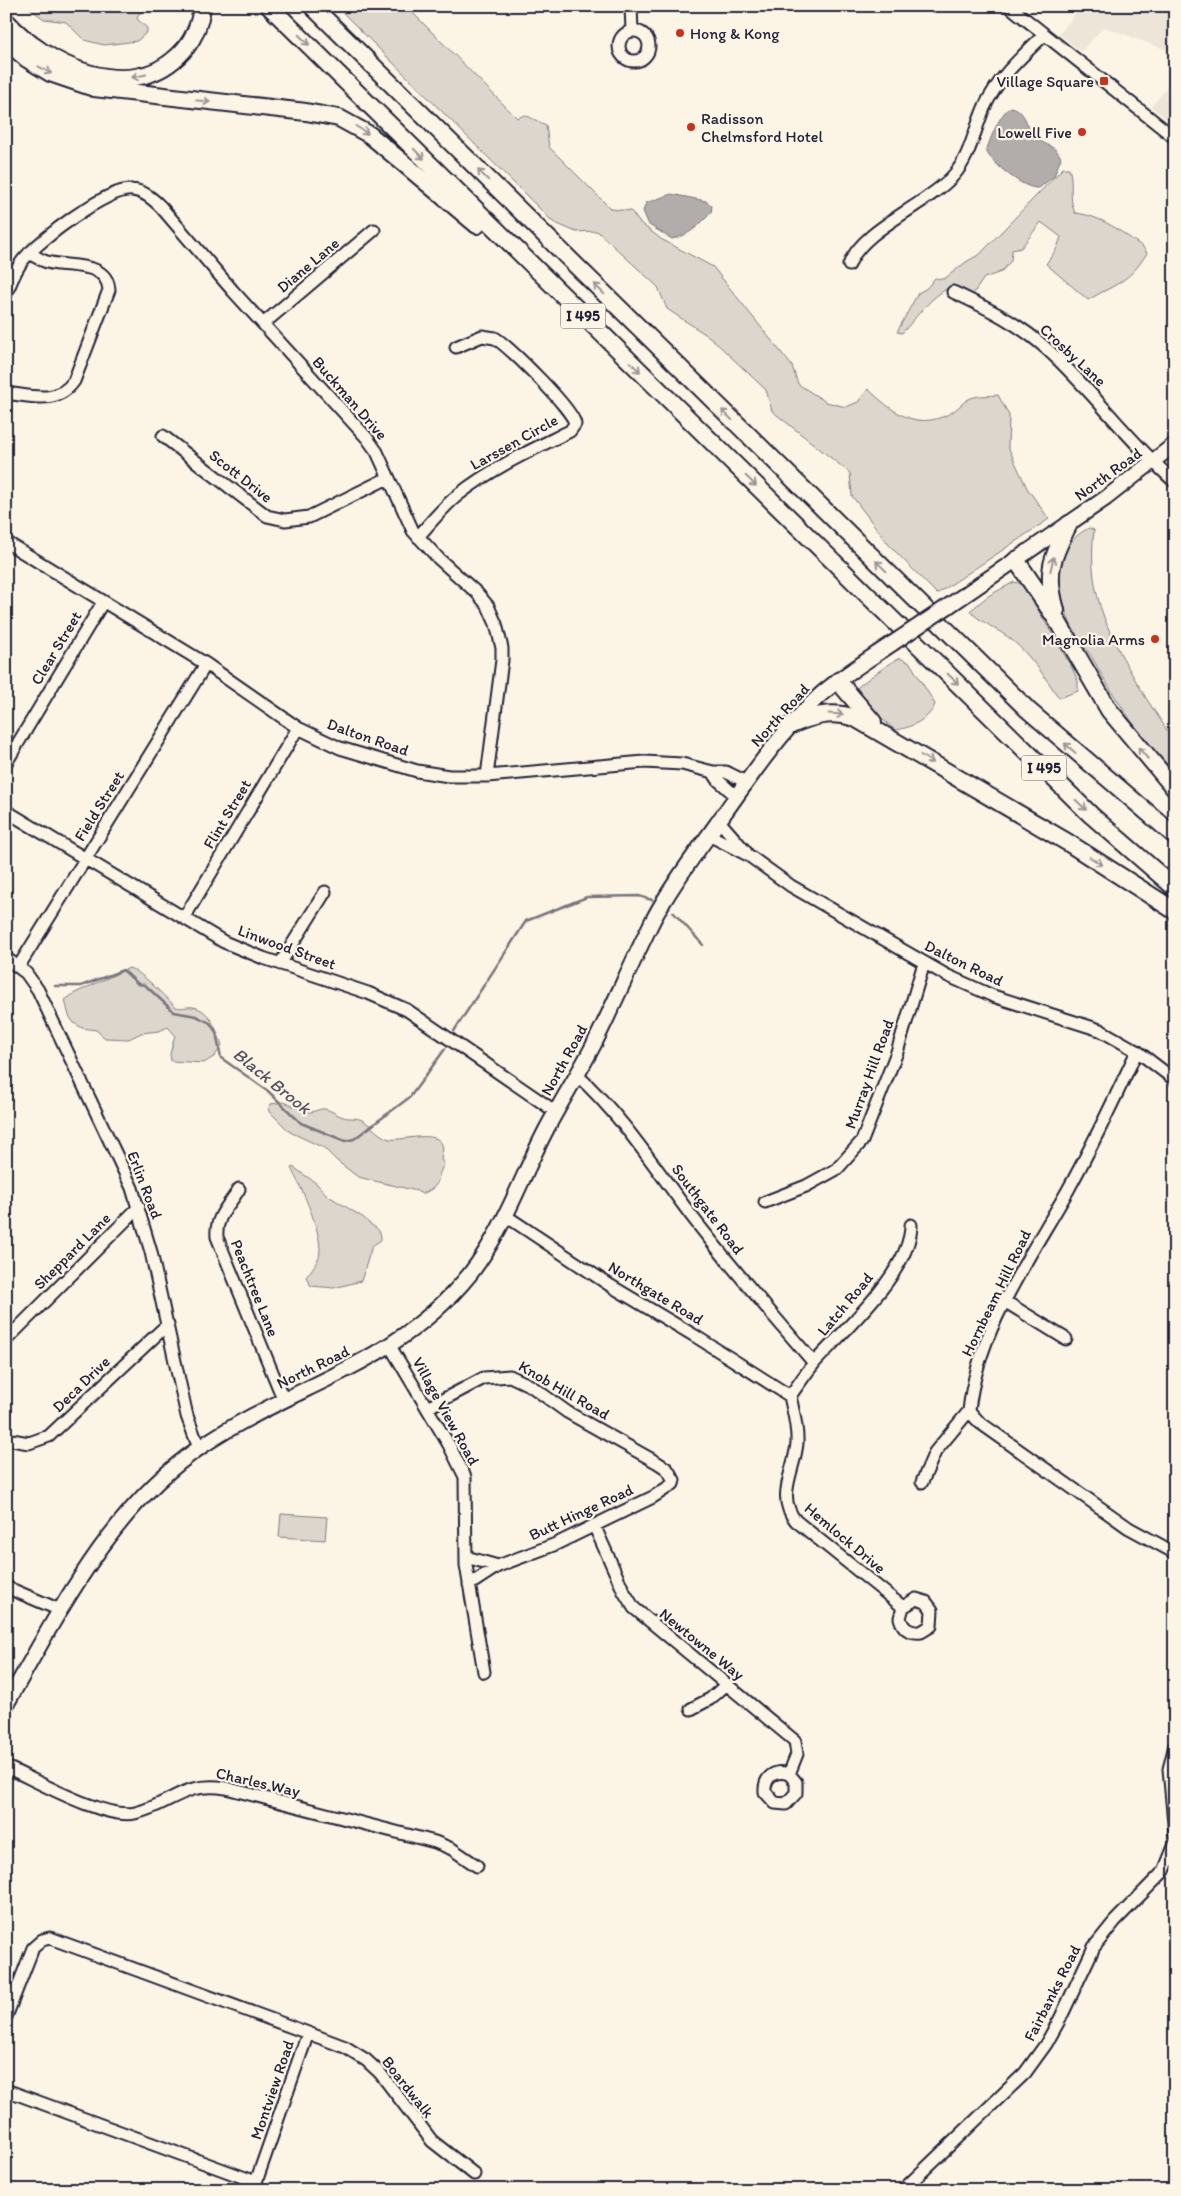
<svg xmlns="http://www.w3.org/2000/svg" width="1181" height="2196" font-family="Itim,sans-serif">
	<rect width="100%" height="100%" fill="#fcf5e5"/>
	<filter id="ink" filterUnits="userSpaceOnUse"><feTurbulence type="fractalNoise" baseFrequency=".02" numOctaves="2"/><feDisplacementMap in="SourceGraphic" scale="10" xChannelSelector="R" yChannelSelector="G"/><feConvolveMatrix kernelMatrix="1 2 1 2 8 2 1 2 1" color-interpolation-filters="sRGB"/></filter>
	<g filter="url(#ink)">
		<path fill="#ece5d8" d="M1082,6H1175V53L1104,27L1081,51L1059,34Z
			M1175,78V125L1151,107Z"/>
		<path fill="#dcd6cc" stroke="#7f7c84" d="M26,6H144L145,9L138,15L137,19L147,28V32L137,41L104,45L84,40L66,22L44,19Z
			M336,6H406L517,118L525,115L546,125L549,147L611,209L631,211L639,222L661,239L713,267L792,366L798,384L826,402L846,407L858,402L868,389C893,412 915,431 949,414C957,410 963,401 971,398C978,395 990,396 998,395L1009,415L1008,447L1027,488L1049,519L937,594L889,545L852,496L850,473L772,411L766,390L711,338L667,309L658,287L597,231L576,232L553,222Z
			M1063,168H1069C1074,183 1068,199 1075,213C1103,216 1121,232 1143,247L1147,253C1129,283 1115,284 1088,300L1046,264L1057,248L1061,237L1041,222L1021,248L1012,250L1011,261L1001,272L984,278L973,294C968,292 963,288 958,287C939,284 914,321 902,333L897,332L918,293L927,288L935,278L944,279L966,262L980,254Z
			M1089,528L1094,530C1086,597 1111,638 1143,693C1151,707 1170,732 1175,746C1177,754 1175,765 1175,773C1142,740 1116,701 1094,661C1088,649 1078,642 1073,630C1058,595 1049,548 1089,528Z
			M1014,582L1023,584L1071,666L1078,681V691L1059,698C1045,677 1031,656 1012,640C1001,631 977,620 970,611L988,596Z
			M900,658L910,663L935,704C931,718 909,729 895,730L872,710L857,688C859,685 895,659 900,658Z
			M129,968C143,972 164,997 176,1007C183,1009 187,1006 193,1007C210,1009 217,1031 222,1045L215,1056L204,1063L171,1061L170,1054L175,1035L168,1027L159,1031L141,1033L129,1039L105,1038L96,1030L82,1028L74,1023L69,1016L65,1000L75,993Z
			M284,1102C292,1105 302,1111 310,1112C315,1112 320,1108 325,1109C331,1110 337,1115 343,1117C349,1119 356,1117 362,1120C372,1125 379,1137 390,1139C403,1142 453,1123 441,1159L444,1165C434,1180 444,1185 422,1194L417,1191L358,1177L337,1161L324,1148L290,1132L268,1110L271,1104Z
			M293,1167L316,1183L327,1195L364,1218C371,1228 382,1226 381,1240L372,1246L361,1281L334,1288L311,1286L306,1277C311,1271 316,1264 319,1257C325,1237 301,1187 291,1168Z
			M281,1514L327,1517L325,1540L279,1537Z"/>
		<path fill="#b2adab" stroke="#78757e" d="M1011,107C1028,110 1026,132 1037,139C1046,146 1056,145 1061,158L1054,176L1039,188C1024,190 992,163 986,151C990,140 1000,112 1011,107Z
			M671,194L706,201L712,206L711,213C699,225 689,236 672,239L649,225L643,211L646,203Z"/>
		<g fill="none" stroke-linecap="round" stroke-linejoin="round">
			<path stroke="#78757e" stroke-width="2.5" d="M673,912L703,945
				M55,986H81L123,970L138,984L145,985L174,1012L196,1016L210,1023L216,1032L221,1058L268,1091L301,1123L345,1141L354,1139L410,1097L445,1049
				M454,1031L526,921L587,897L639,896L652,900"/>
			<defs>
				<path id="minor" d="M631,6L632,31
					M1009,6L1175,138
					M619 46a15 15 0 1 1 30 0a15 15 0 1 1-30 0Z
					M849,265C861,230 925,206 952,177C970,158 974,131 984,108C998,78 1020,58 1044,35
					M953,292C987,308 1020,324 1048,350C1093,391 1129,442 1175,482
					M6,294C11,282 15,270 23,260C38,241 108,187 132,190C144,191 153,199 161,207L233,291L367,438L377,452L413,531L439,559L477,593L488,606L496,624L502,648V660L487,776
					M263,324L374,230
					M6,393C32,396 57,405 74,381L109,290C107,260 67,268 47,262C40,260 35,256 29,253
					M163,436L267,516L285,520L309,517L388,478
					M418,537C431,522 443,507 458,495C492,468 532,450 570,431L575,424C574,410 509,347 495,338L482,336L456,347
					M6,542L206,664L298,728L340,748L417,771L449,776H487L644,762L682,764L713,772H726L746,782
					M6,763L103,602
					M713,772L719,781L736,796
					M6,811L224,942L263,958L368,993L407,1010L556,1112
					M719,821L746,852
					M709,835L748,855L791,886L946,975L993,996L1100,1030L1137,1051L1175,1080
					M184,918L298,728
					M6,958L26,973L38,990L132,1188L151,1252L187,1416L199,1448
					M280,964L325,892
					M19,966L206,664
					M1137,1051C1115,1098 1093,1145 1068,1190C1029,1259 977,1331 969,1411L979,1422L1129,1528L1175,1553
					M577,1075C621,1115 654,1166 690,1214C729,1265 772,1314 814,1363
					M239,1189C230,1205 215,1216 217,1237L284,1401
					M765,1202L806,1186L837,1169L862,1141L897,1052L924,963
					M506,1216L611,1286L695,1336L790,1396
					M1006,1302L1066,1339
					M6,1340L139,1207
					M390,1346L449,1445L465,1477L466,1565L484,1672
					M790,1396C793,1411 798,1427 797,1443C795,1470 775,1497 796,1521L903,1607L900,1618C903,1629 910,1633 921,1632L931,1626L932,1610L926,1602L916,1599L903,1607
					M790,1396C798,1385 806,1373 815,1362C845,1329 911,1271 911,1225
					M427,1408L484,1378L510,1376L531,1386L567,1412L658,1463L667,1469L674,1480L673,1484L653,1497L556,1544L498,1566L469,1585
					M6,1439L29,1443L49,1436L168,1324
					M922,1482L935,1452L969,1411
					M594,1525L624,1592L634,1608L795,1741L797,1754L789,1774C775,1769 764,1777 765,1792L775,1803L786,1804L796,1793V1782L789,1774
					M466,1557L498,1566
					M6,1587L60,1610
					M691,1709L710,1699L727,1684
					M1175,1745L1169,1769L1175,1834
					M6,1767C36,1780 105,1820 135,1813C171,1805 183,1781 226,1788L435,1842L452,1849L477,1866
					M6,2017L33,1948L42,1940L50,1938L308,2033L256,2182L6,2090
					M308,2033L345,2047L366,2060L380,2073L432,2141L474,2174
					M903,2190L1025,2073L1046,2044L1060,2019L1094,1947L1115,1921L1164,1871L1175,1844"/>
				<path id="major" d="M947,607L1106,498L1175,444
					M6,1705C59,1612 111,1507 202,1446C295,1383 395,1367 470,1274C504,1230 521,1178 546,1130C564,1096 585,1064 601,1030C619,993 635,956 653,920C671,886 694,856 716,825C748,780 778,735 818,697C840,677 868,660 893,643"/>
				<path id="highway" d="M269,6L1091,815L1175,888
					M312,6L1028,710L1175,836
					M6,21C45,65 128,104 178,56C192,43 200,25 202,6
					M6,41L27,59L50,73L94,88L306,112L339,118L370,135L477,225
					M1016,560L1055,617L1109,710L1175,789
					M1056,610C1045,573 1052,557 1069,524
					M838,681L873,722
					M789,726C811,716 831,710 855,718L1067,842L1175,911"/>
			</defs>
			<use href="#minor" stroke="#22223b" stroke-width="15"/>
			<use href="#major" stroke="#22223b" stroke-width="18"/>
			<use href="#highway" stroke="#22223b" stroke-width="20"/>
			<use href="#minor" stroke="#fcf5e5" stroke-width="11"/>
			<use href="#major" stroke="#fcf5e5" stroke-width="14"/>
			<use href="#highway" stroke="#fcf5e5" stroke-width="16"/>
			<defs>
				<path id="major-bridge" d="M893,643L947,607"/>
			</defs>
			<use href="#major-bridge" stroke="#22223b" stroke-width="18" stroke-linecap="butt"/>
			<use href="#major-bridge" stroke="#fcf5e5" stroke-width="14"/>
		</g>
		<defs><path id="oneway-shaft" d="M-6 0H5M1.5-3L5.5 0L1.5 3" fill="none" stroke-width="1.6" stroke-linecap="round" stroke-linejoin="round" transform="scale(1.25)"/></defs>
		<g stroke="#9a9698">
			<use href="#oneway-shaft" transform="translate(304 40) rotate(44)"/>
			<use href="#oneway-shaft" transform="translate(45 70) rotate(29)"/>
			<use href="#oneway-shaft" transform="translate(139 76) rotate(168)"/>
			<use href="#oneway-shaft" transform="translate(203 101) rotate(6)"/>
			<use href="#oneway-shaft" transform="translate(362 130) rotate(32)"/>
			<use href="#oneway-shaft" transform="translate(419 154) rotate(45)"/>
			<use href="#oneway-shaft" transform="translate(483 175) rotate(-135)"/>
			<use href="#oneway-shaft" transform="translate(599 289) rotate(-135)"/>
			<use href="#oneway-shaft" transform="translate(635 367) rotate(44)"/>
			<use href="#oneway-shaft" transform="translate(727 415) rotate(-135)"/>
			<use href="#oneway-shaft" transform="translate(751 481) rotate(44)"/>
			<use href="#oneway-shaft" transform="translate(1052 564) rotate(-77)"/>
			<use href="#oneway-shaft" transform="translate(881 566) rotate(-136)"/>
			<use href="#oneway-shaft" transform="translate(953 679) rotate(44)"/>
			<use href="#oneway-shaft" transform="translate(836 714) rotate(4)"/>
			<use href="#oneway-shaft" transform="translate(1070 748) rotate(-139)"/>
			<use href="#oneway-shaft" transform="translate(1143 753) rotate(-130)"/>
			<use href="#oneway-shaft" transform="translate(927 759) rotate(31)"/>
			<use href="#oneway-shaft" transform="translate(1081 805) rotate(44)"/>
			<use href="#oneway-shaft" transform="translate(1096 861) rotate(32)"/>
		</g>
	</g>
	<g fill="#c8321e" stroke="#fcf5e5" stroke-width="2">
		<circle cx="680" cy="33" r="5"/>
		<rect x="1099" y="76" width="10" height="10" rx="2.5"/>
		<circle cx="691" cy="127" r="5"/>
		<circle cx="1082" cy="132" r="5"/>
		<circle cx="1155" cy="639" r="5"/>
	</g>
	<g text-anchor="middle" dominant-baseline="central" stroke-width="4.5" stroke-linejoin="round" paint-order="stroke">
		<g fill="#fcf5e5" stroke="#63616e" stroke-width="1">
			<rect x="560.5" y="303.5" width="45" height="25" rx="4"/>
			<rect x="1021.5" y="755.5" width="45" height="25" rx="4"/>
		</g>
		<g font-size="15" font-weight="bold" fill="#22223b">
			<text x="583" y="316">I 495</text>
			<text x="1044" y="768">I 495</text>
		</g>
		<g font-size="16" fill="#22223b" stroke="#fcf5e5" text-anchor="end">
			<text x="690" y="33" text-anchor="start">Hong &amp; Kong</text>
			<text x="1094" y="81">Village Square</text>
			<text x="701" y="118" text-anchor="start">Radisson<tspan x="701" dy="18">Chelmsford Hotel</tspan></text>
			<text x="1072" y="132">Lowell Five</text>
			<text x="1145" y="639">Magnolia Arms</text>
		</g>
		<g font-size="16" fill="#22223b" stroke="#fcf5e5">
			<text transform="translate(308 265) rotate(-40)">Diane Lane</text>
			<text transform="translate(1073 355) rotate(43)">Crosby Lane</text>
			<text transform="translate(350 398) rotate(49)">Buckman Drive</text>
			<text transform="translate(514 442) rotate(-29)">Larssen Circle</text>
			<text transform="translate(1108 474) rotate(-36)">North Road</text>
			<text transform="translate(241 476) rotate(38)">Scott Drive</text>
			<text transform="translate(56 648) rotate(-59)">Clear Street</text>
			<text transform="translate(780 715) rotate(-48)">North Road</text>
			<text transform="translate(368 737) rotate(19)">Dalton Road</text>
			<text transform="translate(99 806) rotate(-58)">Field Street</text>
			<text transform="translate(227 814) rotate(-59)">Flint Street</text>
			<text transform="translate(287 947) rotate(20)">Linwood Street</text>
			<text transform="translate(964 963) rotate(26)">Dalton Road</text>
			<text transform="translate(564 1060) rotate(-61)">North Road</text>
			<text transform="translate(869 1074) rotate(-70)">Murray Hill Road</text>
			<text transform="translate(145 1185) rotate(69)">Erlin Road</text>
			<text transform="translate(708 1209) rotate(53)">Southgate Road</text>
			<text transform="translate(72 1251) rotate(-45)">Sheppard Lane</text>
			<text transform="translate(255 1288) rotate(68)">Peachtree Lane</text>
			<text transform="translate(656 1293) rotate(31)">Northgate Road</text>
			<text transform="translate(996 1293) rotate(-64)">Hornbeam Hill Road</text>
			<text transform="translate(845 1304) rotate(-50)">Latch Road</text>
			<text transform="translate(313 1367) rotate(-26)">North Road</text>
			<text transform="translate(81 1384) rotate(-44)">Deca Drive</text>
			<text transform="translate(564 1390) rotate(30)">Knob Hill Road</text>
			<text transform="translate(446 1411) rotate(61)">Village View Road</text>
			<text transform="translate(581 1512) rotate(-25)">Butt Hinge Road</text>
			<text transform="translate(845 1538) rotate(40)">Hemlock Drive</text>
			<text transform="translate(702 1644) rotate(39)">Newtowne Way</text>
			<text transform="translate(258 1782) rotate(13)">Charles Way</text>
			<text transform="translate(1052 1993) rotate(-63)">Fairbanks Road</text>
			<text transform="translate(408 2087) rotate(52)">Boardwalk</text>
			<text transform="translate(272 2090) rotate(-71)">Montview Road</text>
		</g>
		<g font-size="18" font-style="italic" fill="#545362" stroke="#fcf5e5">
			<text transform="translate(272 1081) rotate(39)">Black Brook</text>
		</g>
	</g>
	<rect width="1181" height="2196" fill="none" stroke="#fcf5e5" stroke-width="25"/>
	<rect x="12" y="12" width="1156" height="2171" fill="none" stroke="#22223b" stroke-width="2" filter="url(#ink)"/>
</svg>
